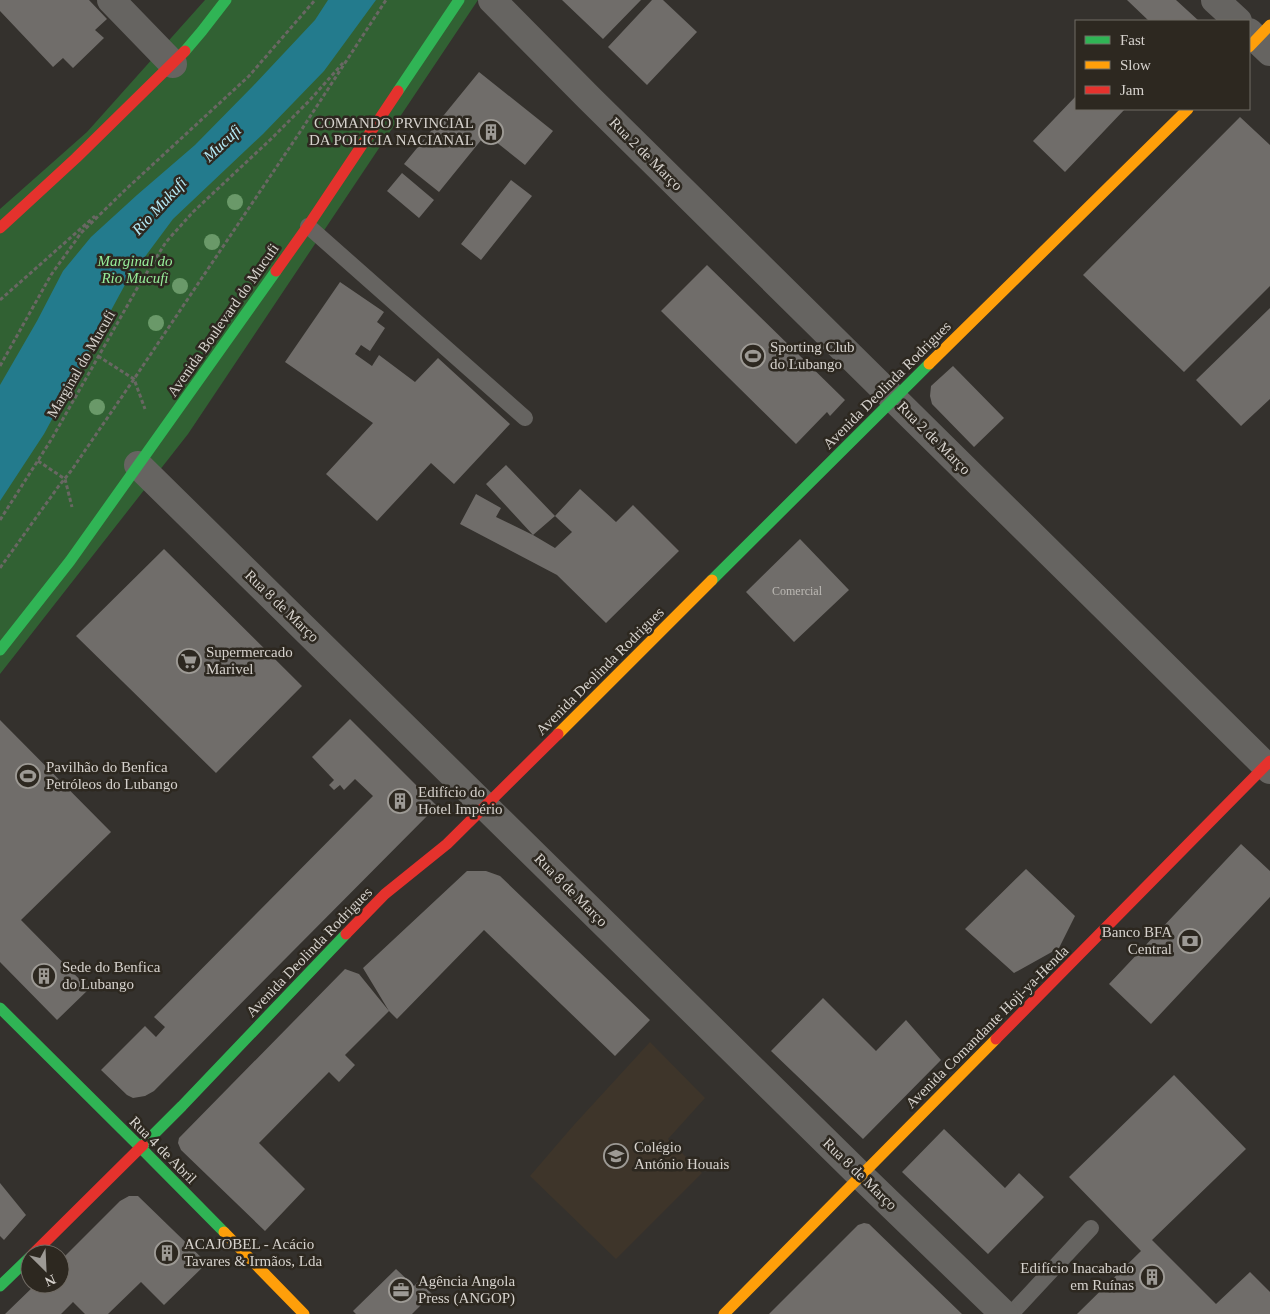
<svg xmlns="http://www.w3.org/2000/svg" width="1270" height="1314" font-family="'Times New Roman',serif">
	<rect width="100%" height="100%" fill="#34312d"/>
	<path fill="#3e352a" d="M650,1042L705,1098L668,1139L702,1173L616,1259L530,1176L573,1126Z"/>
	<path fill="#316133" d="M205,0H478L188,434L0,674V209L87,132Z"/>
	<path fill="#237b8d" d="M328,0H376L324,71L263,134L173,219L127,281L44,434L0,501V385L37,321L63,271L91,237L137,195L195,145L253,86L315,20Z"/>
	<path fill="#706d6a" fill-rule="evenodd" d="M0,0H89L107,19L95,30L104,38L73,68L63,58L53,67L0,11Z
		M562,0H641L603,39Z
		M652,0H663L697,32L647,85L608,47Z
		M1127,0H1176L1199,21H1149Z
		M479,72L553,131L525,165L486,134L439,192L404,164Z
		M1076,96V109H1125L1065,172L1033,141Z
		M1240,117L1270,145V286L1184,372L1083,275Z
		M402,173L434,200L419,218L387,191Z
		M511,180L532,196L481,260L461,244Z
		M707,265L845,400L830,416L827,412L796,444L661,311Z
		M340,282L384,312L377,322L385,328L370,351L361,345L355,354L372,366L379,355L415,382L438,358L510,424L454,484L431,463L377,521L326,474L373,423L285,362Z
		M1270,308V399L1241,426L1196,380Z
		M953,366L1004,418L974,447L932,404L930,396L931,386Z
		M506,465L555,516L580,489L616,522L633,505L679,551L606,623L557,575L460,524L476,494L501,508L496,517L533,535L486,484ZM555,516L572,532L555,548L533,535Z
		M800,539L849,590L794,642L746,592Z
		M164,549L302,686L216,773L76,636Z
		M350,719L437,806L154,1091L145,1096L133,1098L127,1095L101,1070L145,1026L156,1037L165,1027L154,1017L373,796L355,779L344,790L340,785L334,790L329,785L334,780L312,757Z
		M0,720L111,832L21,920L89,989L57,1020L0,962Z
		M1241,844L1270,871V897L1151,1024L1109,984Z
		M1026,869L1075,916L1059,948L1014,973L965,929Z
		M467,871H486L500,876L650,1020L615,1056L484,930L397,1019L389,1011L345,1055L355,1065L339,1082L329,1072L259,1143L305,1189L265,1231L181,1150L178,1143L179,1138L345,969L359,974L389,1011L363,968Z
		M823,998L876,1051L906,1020L941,1060L863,1139L771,1051Z
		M1174,1075L1246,1149L1152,1240L1216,1304L1250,1272L1270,1292V1314H1077L1141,1251L1069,1177Z
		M944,1129L1005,1188L1019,1173L1044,1197L988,1254L902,1172Z
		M0,1183L26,1215L4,1240L0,1236Z
		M129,1196H138L207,1263L164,1305L141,1282L108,1314H85L73,1302L61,1314H5L36,1284H60V1261L120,1201Z
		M864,1223L869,1224L962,1314H769L858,1225Z
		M396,1269L414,1286L419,1281L432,1294L412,1314H356L353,1311Z"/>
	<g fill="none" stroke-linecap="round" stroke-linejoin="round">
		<path stroke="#696763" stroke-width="3" stroke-dasharray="4 2.5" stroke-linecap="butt" d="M0,300L95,216
			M98,356L134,379L145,409
			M0,366L51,275L81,233L124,191L249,76L315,0
			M38,461L65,479L72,507
			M0,520L51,440L139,285L166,242L193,212L271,139L309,101L343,63
			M0,568L58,487L71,471L134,379L300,132L386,0"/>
		<path stroke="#666461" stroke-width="16" d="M308,226L525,418
			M1011,1314L1091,1228"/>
		<path stroke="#666461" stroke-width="28" d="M111,0L173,64
			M492,0L589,98L1270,770
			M1215,0L1238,21
			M1249,32L1270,52
			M138,465L861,1176L1004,1314"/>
		<path stroke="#30b455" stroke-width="11" d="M185,51L202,31L226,0
			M398,91L459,0
			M712,580L929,364
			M0,650L70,561L276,271
			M0,1008L140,1147L224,1232
			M143,1145L182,1106L346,934
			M0,1286L30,1257"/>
		<path stroke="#ff9f0a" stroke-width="11" d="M1249,47L1270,25
			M929,364L1188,109
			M558,734L712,580
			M224,1232L304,1314
			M724,1314L996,1039"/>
		<path stroke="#e5322d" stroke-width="11" d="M0,228L76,158L185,51
			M276,271L308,226L398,91
			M346,934L385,894L447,844L558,734
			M996,1039L1270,761
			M33,1254L143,1145"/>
	</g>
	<g fill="#6a9969">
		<circle cx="235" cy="202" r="8"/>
		<circle cx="212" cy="242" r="8"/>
		<circle cx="180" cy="286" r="8"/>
		<circle cx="156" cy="323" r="8"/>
		<circle cx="97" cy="407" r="8"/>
	</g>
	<defs>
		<symbol id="building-ring" viewBox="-11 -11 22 22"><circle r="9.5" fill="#2d2820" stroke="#9d9a95" stroke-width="1.5"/><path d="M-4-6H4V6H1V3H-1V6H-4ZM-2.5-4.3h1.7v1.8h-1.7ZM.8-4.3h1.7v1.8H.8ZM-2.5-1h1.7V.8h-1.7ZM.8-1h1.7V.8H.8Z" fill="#9d9a95"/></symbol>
		<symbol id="stadium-ring" viewBox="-11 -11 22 22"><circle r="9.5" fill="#2d2820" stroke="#9d9a95" stroke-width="1.5"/><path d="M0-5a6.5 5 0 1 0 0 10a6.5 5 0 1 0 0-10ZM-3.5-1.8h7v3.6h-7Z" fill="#9d9a95"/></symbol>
		<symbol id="supermarket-ring" viewBox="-11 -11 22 22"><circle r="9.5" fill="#2d2820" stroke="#9d9a95" stroke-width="1.5"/><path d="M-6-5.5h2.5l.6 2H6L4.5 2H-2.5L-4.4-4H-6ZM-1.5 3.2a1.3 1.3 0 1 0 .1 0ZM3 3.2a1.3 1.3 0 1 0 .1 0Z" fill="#9d9a95"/></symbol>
		<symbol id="bank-ring" viewBox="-11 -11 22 22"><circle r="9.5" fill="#2d2820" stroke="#9d9a95" stroke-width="1.5"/><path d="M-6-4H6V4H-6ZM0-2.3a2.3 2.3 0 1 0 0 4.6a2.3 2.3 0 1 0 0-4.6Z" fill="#9d9a95"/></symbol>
		<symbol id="school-ring" viewBox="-11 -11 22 22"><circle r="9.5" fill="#2d2820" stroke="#9d9a95" stroke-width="1.5"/><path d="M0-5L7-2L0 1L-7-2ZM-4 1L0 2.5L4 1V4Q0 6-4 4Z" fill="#9d9a95"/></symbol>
		<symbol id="office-ring" viewBox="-11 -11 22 22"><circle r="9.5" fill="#2d2820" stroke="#9d9a95" stroke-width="1.5"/><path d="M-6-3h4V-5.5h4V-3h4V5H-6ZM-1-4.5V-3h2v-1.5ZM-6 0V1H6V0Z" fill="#9d9a95"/></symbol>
	</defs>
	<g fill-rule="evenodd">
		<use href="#building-ring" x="477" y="118" width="28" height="28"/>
		<use href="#stadium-ring" x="739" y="342" width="28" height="28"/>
		<use href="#supermarket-ring" x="175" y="647" width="28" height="28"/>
		<use href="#stadium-ring" x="14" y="762" width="28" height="28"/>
		<use href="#building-ring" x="386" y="787" width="28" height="28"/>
		<use href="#bank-ring" x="1176" y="927" width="28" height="28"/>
		<use href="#building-ring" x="30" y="962" width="28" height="28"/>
		<use href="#school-ring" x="602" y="1142" width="28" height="28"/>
		<use href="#building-ring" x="153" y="1239" width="28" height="28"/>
		<use href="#building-ring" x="1138" y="1263" width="28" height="28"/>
		<use href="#office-ring" x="387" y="1276" width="28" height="28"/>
	</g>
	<g text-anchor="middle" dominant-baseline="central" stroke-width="5" stroke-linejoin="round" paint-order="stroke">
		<g font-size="12" fill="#bcb9b4">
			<text x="797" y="591">Comercial</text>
		</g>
		<g font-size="15" fill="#d6d2cd" stroke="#2d2820" text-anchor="start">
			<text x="474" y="123" text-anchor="end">COMANDO PRVINCIAL<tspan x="474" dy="17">DA POLICIA NACIANAL</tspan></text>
			<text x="770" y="347">Sporting Club<tspan x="770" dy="17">do Lubango</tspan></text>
			<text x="206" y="652">Supermercado<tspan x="206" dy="17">Marivel</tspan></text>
			<text x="46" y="767">Pavilhão do Benfica<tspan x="46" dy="17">Petróleos do Lubango</tspan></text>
			<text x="418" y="792">Edifício do<tspan x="418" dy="17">Hotel Império</tspan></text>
			<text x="1172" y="932" text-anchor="end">Banco BFA<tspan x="1172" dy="17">Central</tspan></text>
			<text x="62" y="967">Sede do Benfica<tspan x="62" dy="17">do Lubango</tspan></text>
			<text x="634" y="1147">Colégio<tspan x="634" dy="17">António Houais</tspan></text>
			<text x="184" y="1244">ACAJOBEL - Acácio<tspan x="184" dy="17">Tavares &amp; Irmãos, Lda</tspan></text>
			<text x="1134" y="1268" text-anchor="end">Edifício Inacabado<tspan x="1134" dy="17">em Ruínas</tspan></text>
			<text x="418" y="1281">Agência Angola<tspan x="418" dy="17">Press (ANGOP)</tspan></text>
		</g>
		<g font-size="15" fill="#d6d2cd" stroke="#2d2820">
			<text transform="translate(646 154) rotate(45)">Rua 2 de Março</text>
			<text transform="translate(223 320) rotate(-55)">Avenida Boulevard do Mucufi</text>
			<text transform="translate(81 364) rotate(-60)">Marginal do Mucufi</text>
			<text transform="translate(887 385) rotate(-45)">Avenida Deolinda Rodrigues</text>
			<text transform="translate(934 438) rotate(45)">Rua 2 de Março</text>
			<text transform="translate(282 606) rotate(44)">Rua 8 de Março</text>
			<text transform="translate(600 671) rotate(-45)">Avenida Deolinda Rodrigues</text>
			<text transform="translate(571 890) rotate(45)">Rua 8 de Março</text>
			<text transform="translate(309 952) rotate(-46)">Avenida Deolinda Rodrigues</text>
			<text transform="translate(987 1027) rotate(-45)">Avenida Comandante Hoji-ya-Henda</text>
			<text transform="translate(163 1150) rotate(45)">Rua 4 de Abril</text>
			<text transform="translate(860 1174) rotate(44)">Rua 8 de Março</text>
		</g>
		<g font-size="15" font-style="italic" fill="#97ee9a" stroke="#2d2820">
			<text x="135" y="261">Marginal do<tspan x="135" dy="17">Rio Mucufi</tspan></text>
		</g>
		<g font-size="16" font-style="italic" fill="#b4e9f6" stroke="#2d2820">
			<text transform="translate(222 143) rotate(-43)">Mucufi</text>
			<text transform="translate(159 206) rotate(-47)">Rio Mukufi</text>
		</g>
	</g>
	<rect x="1075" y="20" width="175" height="90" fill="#2d2820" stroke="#716c65"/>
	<rect x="1085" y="36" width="25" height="8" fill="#30b455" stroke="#716c65"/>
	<text x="1120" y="45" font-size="15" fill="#d6d2cd">Fast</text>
	<rect x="1085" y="61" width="25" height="8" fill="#ff9f0a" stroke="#716c65"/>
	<text x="1120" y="70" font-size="15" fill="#d6d2cd">Slow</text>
	<rect x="1085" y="86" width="25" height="8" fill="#e5322d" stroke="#716c65"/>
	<text x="1120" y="95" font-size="15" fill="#d6d2cd">Jam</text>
	<g transform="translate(45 1269) rotate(156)"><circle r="24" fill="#2d2820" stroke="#716c65"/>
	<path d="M0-4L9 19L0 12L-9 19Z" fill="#9d9a95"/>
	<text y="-8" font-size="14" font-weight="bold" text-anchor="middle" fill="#d6d2cd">N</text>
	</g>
</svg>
